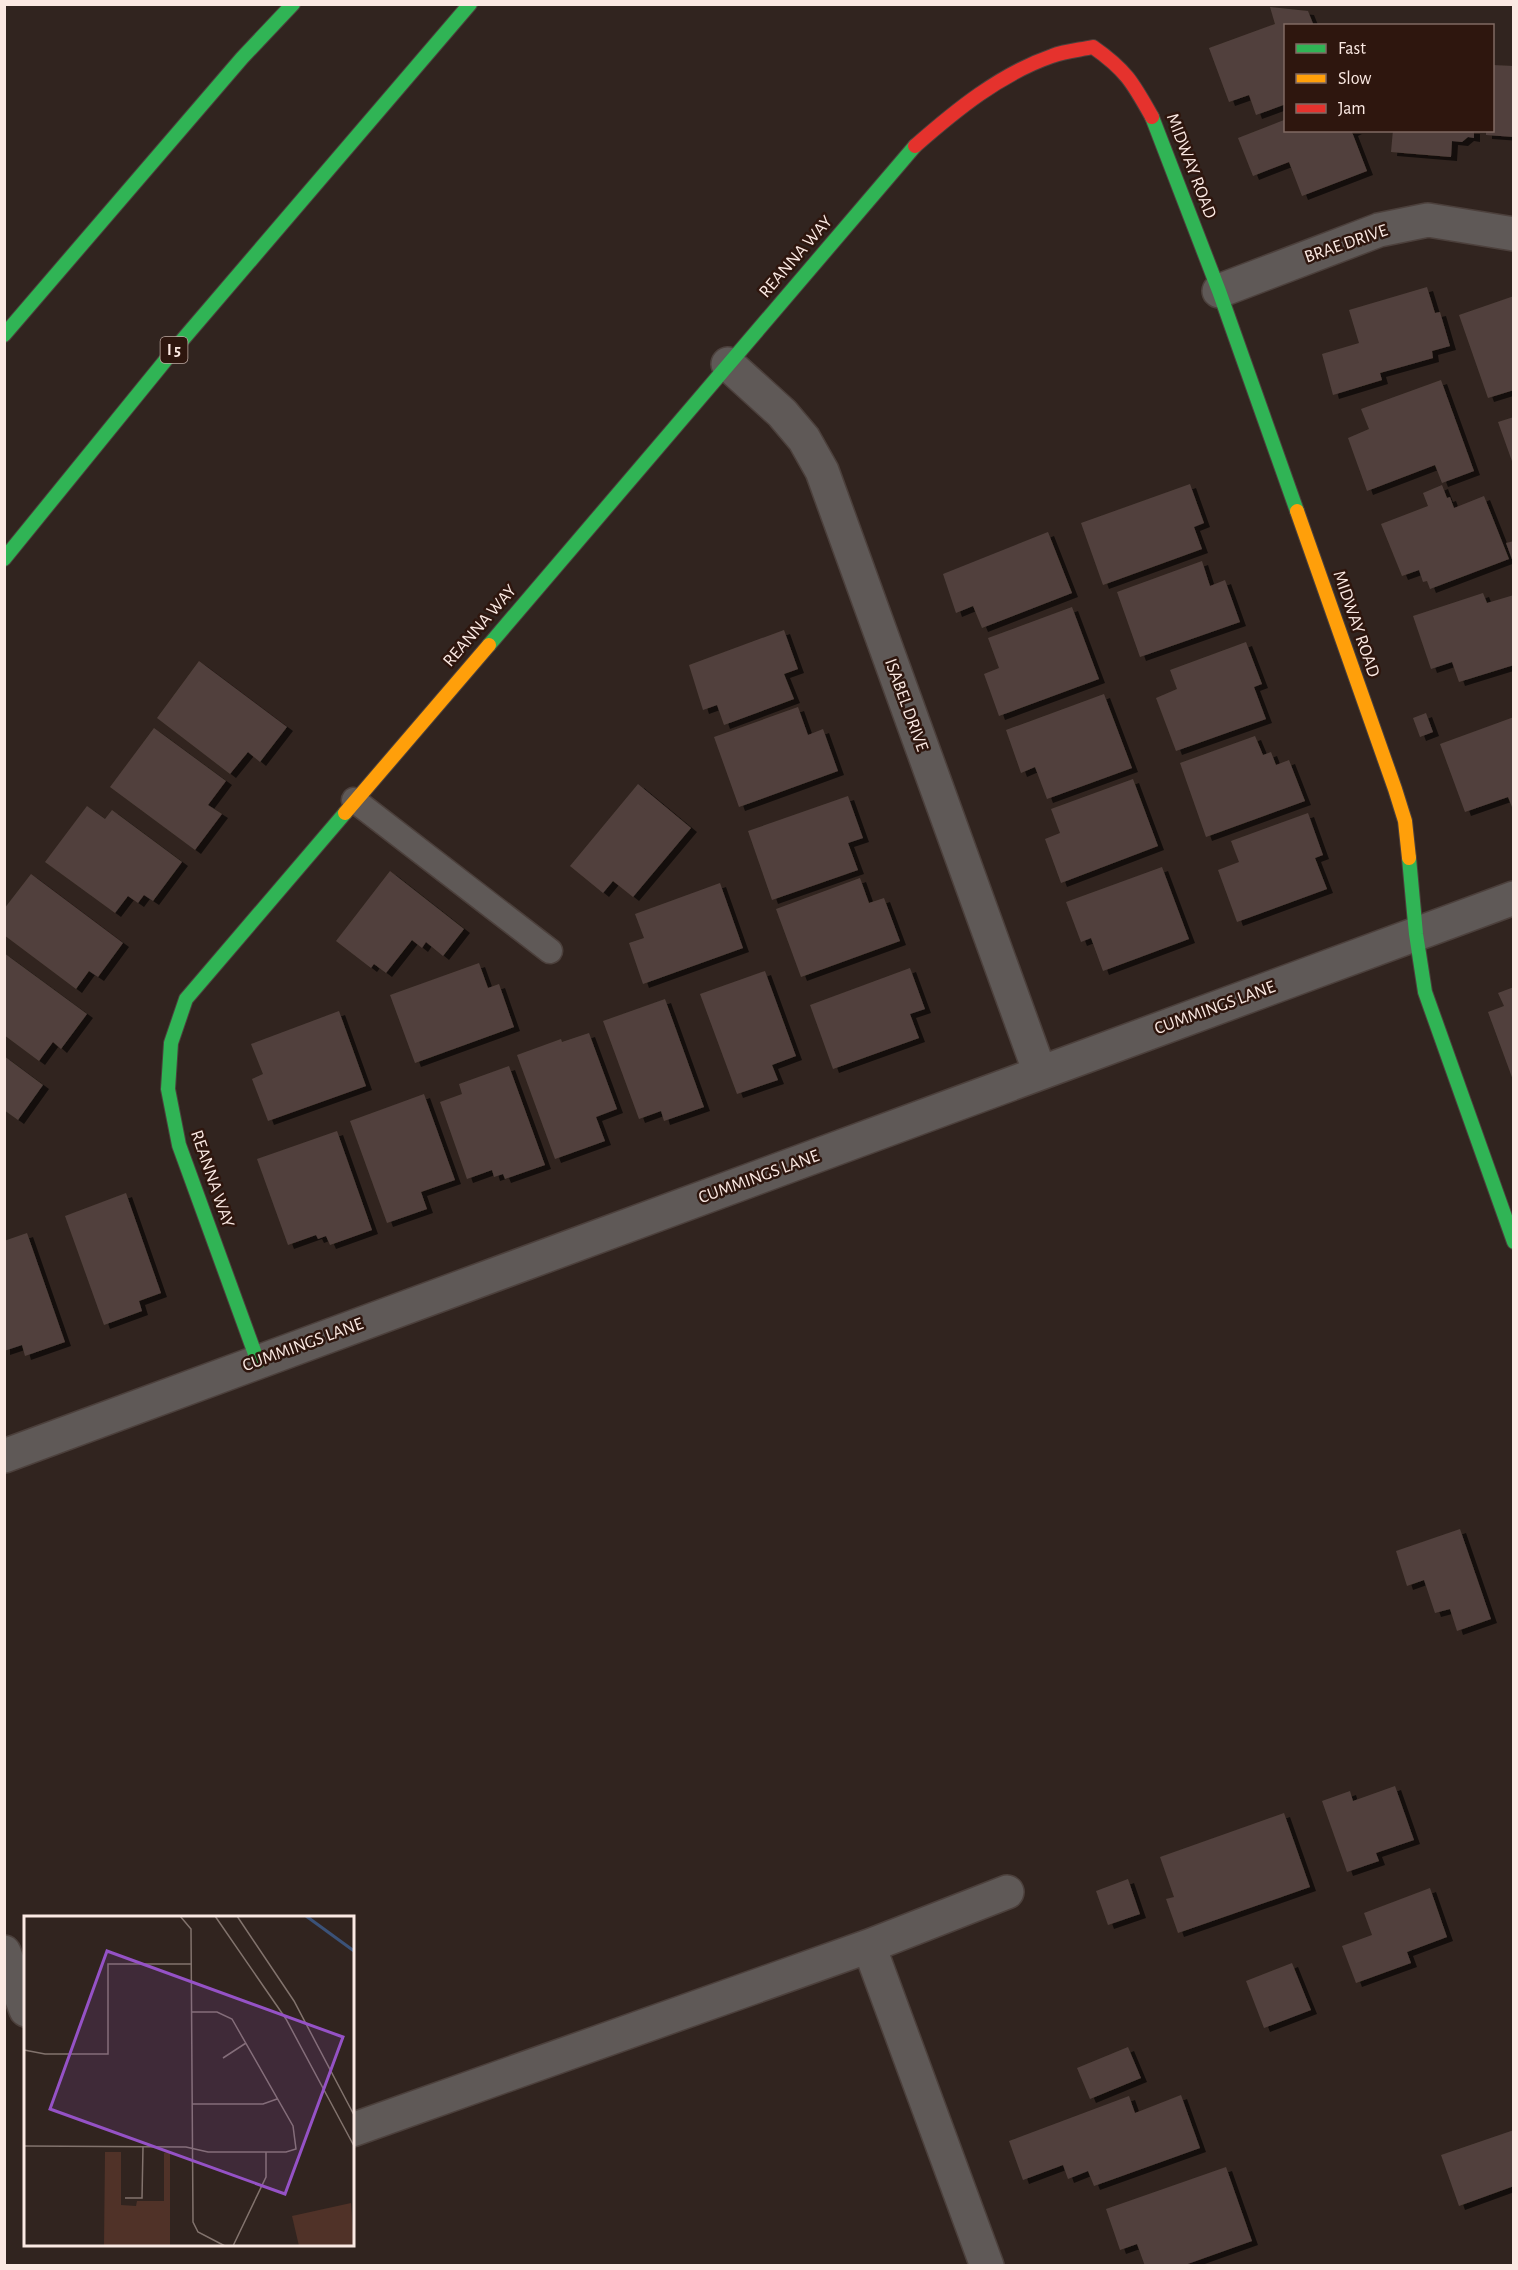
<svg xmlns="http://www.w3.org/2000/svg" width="1518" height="2270" font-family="'Alegreya Sans',sans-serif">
	<defs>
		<filter id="shadow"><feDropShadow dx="6" dy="4" stdDeviation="0" flood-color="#0009"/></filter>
	</defs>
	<rect width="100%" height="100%" fill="#31241f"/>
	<path fill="#51413c" filter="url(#shadow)" d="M1270,7L1308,11L1314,26H1286V104L1256,115L1249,95L1229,102L1209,48L1275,24Z
		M1492,65L1514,66V137L1486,135V130H1492Z
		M1284,120L1286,130H1356L1352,132L1367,171L1302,196L1289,162L1253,176L1238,138Z
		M1393,130H1474V138L1468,137L1462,142L1452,141L1451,157L1391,152Z
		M1427,287L1435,313L1440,312L1450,346L1432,351L1433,358L1380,373L1382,380L1333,395L1322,354L1359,343L1349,310Z
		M1514,296V390L1488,398L1459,315Z
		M1441,380L1474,471L1442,483L1435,465L1367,491L1348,438L1369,429L1361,409Z
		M1514,417V464H1513L1498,422Z
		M1190,484L1204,523L1194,527L1202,549L1103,585L1081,523Z
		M1442,485L1447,498L1450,497L1454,508L1484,496L1509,559L1430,589L1427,581L1423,582L1419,570L1402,576L1381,524L1428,506L1423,493Z
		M1048,532L1072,593L982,628L973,606L956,613L943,574Z
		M1514,541V562H1513L1506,543Z
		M1202,561L1210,586L1225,580L1240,622L1140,657L1117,592Z
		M1483,593L1487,603L1514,595V665L1459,682L1452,662L1431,669L1413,616Z
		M1072,607L1099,679L999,716L984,674L999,668L988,638Z
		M784,630L798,669L784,674L794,699L724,725L717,705L703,710L689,665Z
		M1246,642L1262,684L1254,687L1266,719L1176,751L1156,698L1177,689L1170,670Z
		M199,661L287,727L260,762L248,752L230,774L157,718Z
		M1104,694L1132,768L1047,799L1035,767L1021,773L1006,730Z
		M798,707L808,735L823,729L838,771L739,807L714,737Z
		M1426,713L1433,732L1420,737L1413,718Z
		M1514,717V812L1508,797L1465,812L1440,744Z
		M154,728L226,781L208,805L222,814L195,850L110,787Z
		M1255,736L1263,755L1271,752L1276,765L1289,760L1305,801L1206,837L1180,763Z
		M1133,779L1158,846L1061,883L1045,839L1060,833L1051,809Z
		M638,784L691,828L633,897L613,881L603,893L570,866Z
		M848,796L863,838L848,843L858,870L772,900L748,831Z
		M87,806L105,819L112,810L182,862L153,901L144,895L138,903L128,896L115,913L45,862Z
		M1308,813L1323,855L1315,858L1327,889L1237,922L1218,870L1239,862L1231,841Z
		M1162,867L1189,939L1103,971L1091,938L1081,942L1066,902Z
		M390,871L464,929L443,956L426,942L422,948L412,940L386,973L374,964L371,968L336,941Z
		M31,874L123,943L98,977L89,971L76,989L4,935V909Z
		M860,878L869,903L884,898L900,941L801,977L776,909Z
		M720,883L743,948L643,984L629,943L644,938L635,914Z
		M4,953L87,1014L61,1049L53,1042L39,1061L4,1035Z
		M479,963L488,988L499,984L514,1027L415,1063L390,995Z
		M910,968L925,1009L910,1014L919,1038L833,1069L810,1005Z
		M765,971L796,1056L772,1065L778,1080L737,1094L700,994Z
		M1514,987V1080H1513L1488,1012L1504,1006L1498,993Z
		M665,999L704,1107L664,1121L661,1111L639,1119L603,1021Z
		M339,1011L366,1086L268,1121L252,1079L263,1074L251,1044Z
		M589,1033L617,1109L596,1117L605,1141L555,1159L517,1055L561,1039L562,1042Z
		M4,1056L43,1085L18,1120L4,1110Z
		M509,1066L545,1165L505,1179L503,1174L494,1177L492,1170L467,1179L440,1102L462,1094L459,1084Z
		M424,1094L455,1180L421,1192L427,1209L387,1223L350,1121Z
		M337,1131L372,1230L330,1245L326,1236L318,1239L316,1235L288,1245L257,1159Z
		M126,1193L161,1293L139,1301L142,1311L104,1325L65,1216Z
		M27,1233L65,1342L25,1356L22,1345L4,1351V1241Z
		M1460,1529L1491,1619L1457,1631L1450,1609L1435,1613L1424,1580L1407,1586L1396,1551Z
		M1395,1786L1414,1840L1376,1853L1379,1861L1347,1872L1322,1801L1350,1791L1353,1801Z
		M1284,1813L1310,1887L1178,1933L1166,1899L1174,1897L1160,1857Z
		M1128,1879L1140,1914L1108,1925L1096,1891Z
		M1430,1888L1447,1937L1407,1952L1411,1963L1356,1983L1342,1946L1372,1935L1364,1913Z
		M1292,1963L1311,2010L1264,2028L1246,1981Z
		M1128,2047L1141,2078L1090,2099L1077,2068Z
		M1181,2095L1200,2148L1094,2186L1088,2171L1068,2179L1063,2165L1023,2180L1009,2141L1129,2096L1135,2113Z
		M1514,2130V2186L1459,2206L1441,2155Z
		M1226,2167L1252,2241L1182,2266H1145L1137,2244L1120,2250L1106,2209Z"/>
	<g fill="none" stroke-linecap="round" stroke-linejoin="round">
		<defs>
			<path id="lane" d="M354,800L550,951"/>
			<path id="street" d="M1219,291L1379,230L1428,220L1514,234
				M728,364L782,413L804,439L822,471L1040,1073
				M4,1456L1514,898
				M869,1946L1007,1892
				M4,1952L26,2010
				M352,2130L869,1946L987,2266"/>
			<path id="fast" d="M1152,117L1219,291L1297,511
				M4,335L242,58L293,4
				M4,559L173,351L470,4
				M489,645L915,146
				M1409,858L1416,934L1425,992L1514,1242
				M258,1362L179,1145L168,1089L171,1043L186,999L345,813"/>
			<path id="slow" d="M1297,511L1395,789L1405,821L1409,858
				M345,813L489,645"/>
			<path id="jam" d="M915,146C956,110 1000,74 1052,56C1065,51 1079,50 1093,47C1126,70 1133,83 1152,117"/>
		</defs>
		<use href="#lane" stroke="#4c403c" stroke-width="27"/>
		<use href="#street" stroke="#4c403c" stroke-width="36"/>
		<use href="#fast" stroke="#4c403c" stroke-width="16"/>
		<use href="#slow" stroke="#4c403c" stroke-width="16"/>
		<use href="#jam" stroke="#4c403c" stroke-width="16"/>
		<use href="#lane" stroke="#5f5957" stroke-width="24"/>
		<use href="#street" stroke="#5f5957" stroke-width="33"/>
		<use href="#fast" stroke="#30b455" stroke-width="14"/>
		<use href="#slow" stroke="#ff9f0a" stroke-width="14"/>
		<use href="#jam" stroke="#e5322d" stroke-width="14"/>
	</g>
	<g text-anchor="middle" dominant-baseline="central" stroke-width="5" stroke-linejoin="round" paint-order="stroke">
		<rect fill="#2e160e" stroke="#beaaa3" stroke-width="1.5" x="160.5" y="337" width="27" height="26" rx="4.5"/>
		<g font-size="16" font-weight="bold" fill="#fbe9e3">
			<text x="174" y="350">I 5</text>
		</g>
		<g font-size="18" fill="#fbe9e3" stroke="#2e160e">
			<text transform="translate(1191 166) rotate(69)">MIDWAY ROAD</text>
			<text transform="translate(1346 244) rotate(-19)">BRAE DRIVE</text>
			<text transform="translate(796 257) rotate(-49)">REANNA WAY</text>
			<text transform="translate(1356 624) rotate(71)">MIDWAY ROAD</text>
			<text transform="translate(480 626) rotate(-49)">REANNA WAY</text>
			<text transform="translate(906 705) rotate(70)">ISABEL DRIVE</text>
			<text transform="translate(1215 1008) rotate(-20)">CUMMINGS LANE</text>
			<text transform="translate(759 1177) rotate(-20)">CUMMINGS LANE</text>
			<text transform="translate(212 1179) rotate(71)">REANNA WAY</text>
			<text transform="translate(303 1345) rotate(-20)">CUMMINGS LANE</text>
		</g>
	</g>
	<g transform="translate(24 1916)">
		<rect width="330" height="330" fill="#31241f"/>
		<path d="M146,235V330H80L81,236H97V289L112,290L113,285H140V237ZM327,287L330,330H275L268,300Z" fill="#503228"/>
		<path fill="none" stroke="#3b5278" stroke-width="3" d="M282,0L330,35"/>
		<path fill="none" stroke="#82736d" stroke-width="1.5" d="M156,0L167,13L169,306L174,316L201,330M191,0L262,103L330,230M213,0L270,85L330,199M0,134L21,138H84V48H167M199,142L222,127M168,188H239L253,183M0,230L162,231L184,236H262L272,233L269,210L208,103L193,96H167M101,282H118L119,231M209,330L242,261V236"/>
		<path fill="#9552c6" fill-opacity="0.15" stroke="#9552c6" stroke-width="3" d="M83,35L319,121L261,278L26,193Z"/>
		<rect width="330" height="330" fill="none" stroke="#fbe9e3" stroke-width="3"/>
	</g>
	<rect width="1518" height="2270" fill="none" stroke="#fbe9e3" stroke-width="12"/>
	<rect x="1284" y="24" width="210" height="108" fill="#2e160e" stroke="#806a63" stroke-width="1.5"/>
	<rect x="1296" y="44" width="30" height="9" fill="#30b455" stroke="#806a63" stroke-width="1.5"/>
	<text x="1338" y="54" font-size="18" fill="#fbe9e3">Fast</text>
	<rect x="1296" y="74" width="30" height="9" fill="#ff9f0a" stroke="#806a63" stroke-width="1.5"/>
	<text x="1338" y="84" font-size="18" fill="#fbe9e3">Slow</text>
	<rect x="1296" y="104" width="30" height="9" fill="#e5322d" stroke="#806a63" stroke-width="1.5"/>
	<text x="1338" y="114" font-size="18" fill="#fbe9e3">Jam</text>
</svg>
